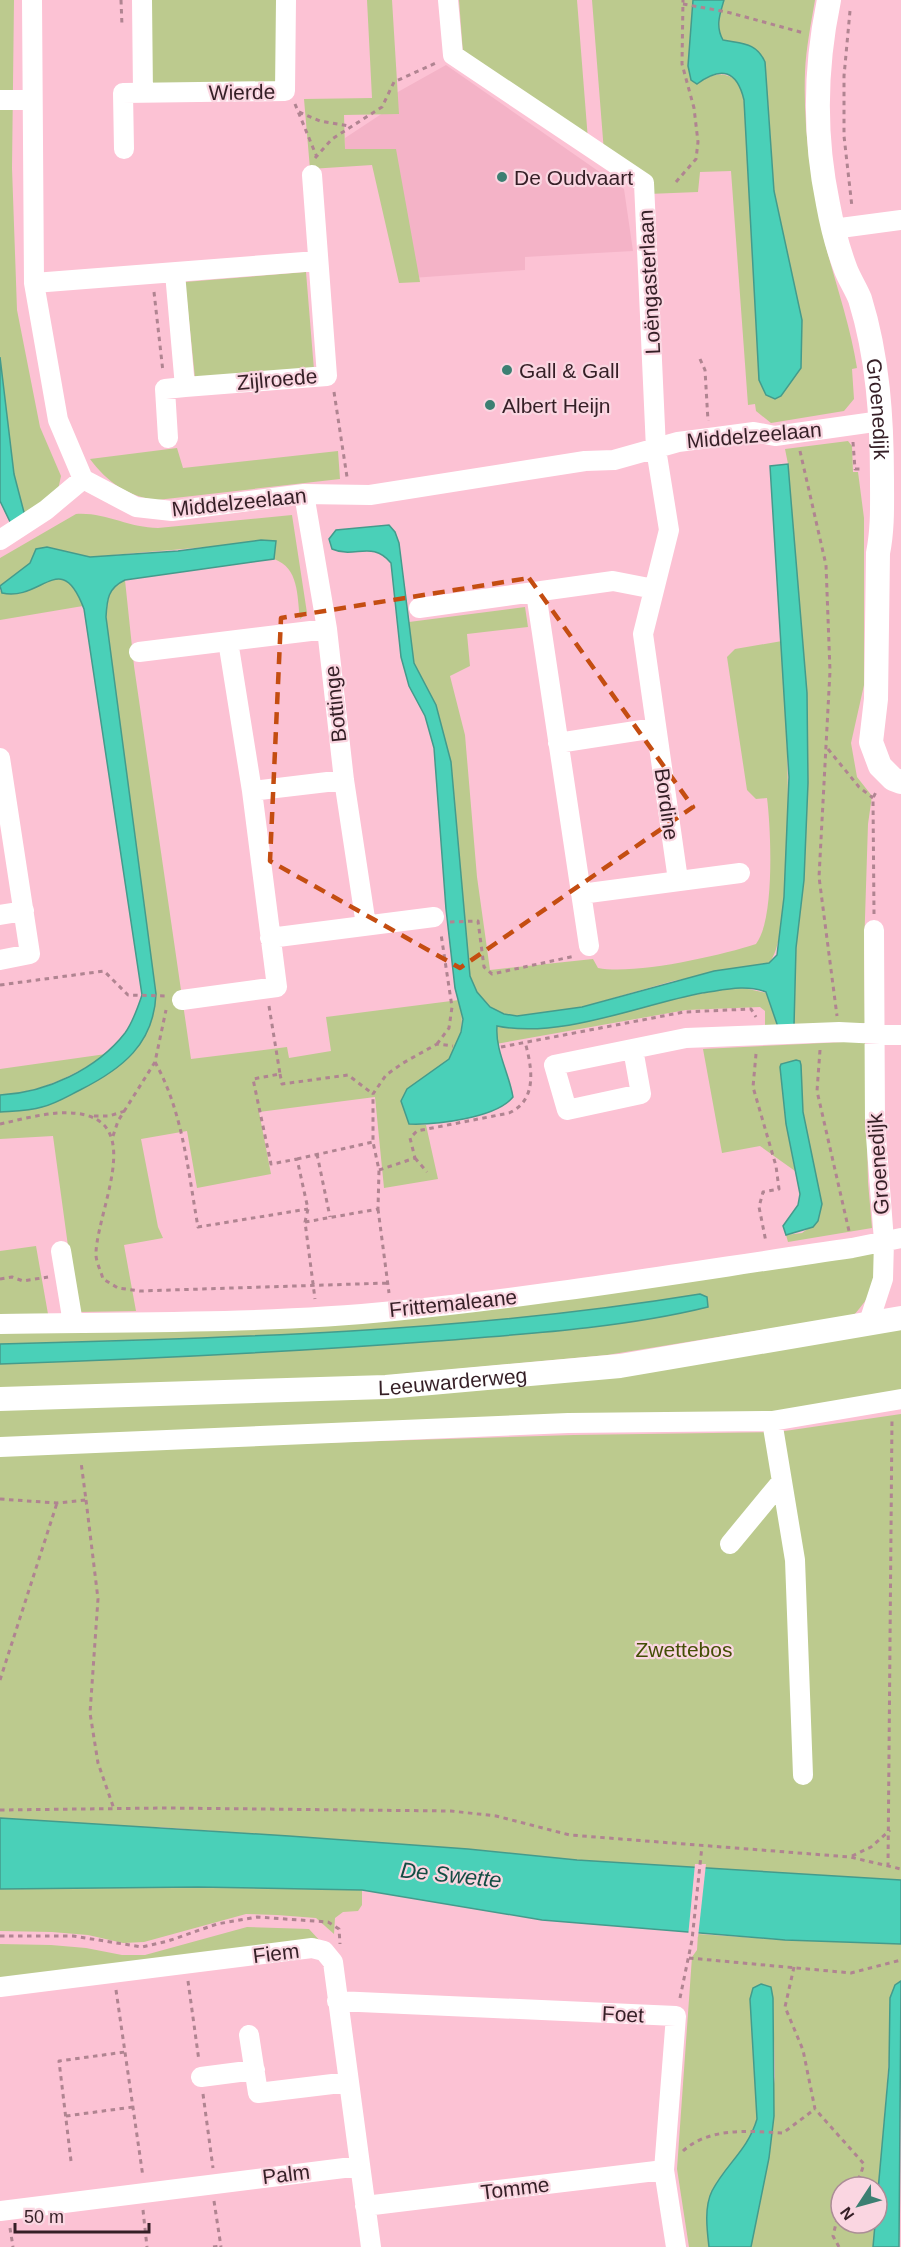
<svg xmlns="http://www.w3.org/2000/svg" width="901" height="2247" font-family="Helvetica,sans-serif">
	<rect width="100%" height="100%" fill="#fcc2d4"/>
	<path fill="#f4b3c7" d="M446,65L624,189L633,251L525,257V270L412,278L376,149L345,150V138L392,107L396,93Z"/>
	<path fill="#bcca8e" d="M0,0H14L12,168L17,310L40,427L61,476L58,490L26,520L14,474L0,357Z
		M148,0H276L277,84L150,88Z
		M367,0H392L399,114L344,115L345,149H396L420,282L399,283L372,165L310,169L304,99L372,98Z
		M459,0H577L588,140L463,53Z
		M592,0H693L688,66L697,84C712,73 725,70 740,83L801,368L802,320L774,191L768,102L737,43L723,40C715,26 720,14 724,0H815C811,24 806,48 805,72C803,127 811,182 823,235C834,280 850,323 857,368L852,369L854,399L844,411L771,423L756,411L755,404L748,405L731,171L700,172L698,192L648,194L604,152Z
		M306,272L314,370L195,378L185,282Z
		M848,441L852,446L853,472H858L864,518V685L851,743L857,777L872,796L868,824L864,949L865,1023L794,1026L796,948L804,880L808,783L807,693L788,464L785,449Z
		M177,448L183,468L338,451L340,479L157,500C128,497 107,482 90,459Z
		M76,514C105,512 129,528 158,528L292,515L307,613L300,619C297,595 299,568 274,559L276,541L90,557L47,547L36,549L30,563L0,586V558Z
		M57,577C73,582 77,591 83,606L0,620V590L2,593Z
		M125,580L134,666L191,1059L287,1047L289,1058L331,1051L326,1017L459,1000C466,1019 460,1052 443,1065C427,1077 411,1082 401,1101L409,1124L426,1125L438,1179L384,1188L375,1097L259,1112L271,1174L197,1188L187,1131L141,1139L158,1227L163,1238L124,1245L136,1311L77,1312L53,1136L0,1139V1112L17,1111L97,1081L156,994L106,617C107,599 108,588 125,580Z
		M525,607L528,627L467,634L470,666L450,676L465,735L477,877L490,970L593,959L598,968C635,975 719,956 756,944C775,920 771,829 767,798L756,799L747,790L727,657L735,649L782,641C786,693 798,932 769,963L673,981L582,1007L517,1016L504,1014L490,1007L477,992L470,976L451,762L436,705L414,663L409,622Z
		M739,987L766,993L778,1027H765V1011L760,1007L686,1010L496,1044L497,1026C558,1038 625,1009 684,997C702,993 721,990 739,987Z
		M865,1041L868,1182L872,1228L788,1242L786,1235L802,1233L818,1221L803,1112L801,1065L786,1124L795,1171L760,1146L722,1153L703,1049Z
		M106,1054C75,1076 38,1093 0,1095V1069Z
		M36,1246L48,1314L0,1315V1251Z
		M874,1251C877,1282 875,1291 854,1315L607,1355L381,1376L0,1388V1332L138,1330Z
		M901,1326V1396L828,1409L0,1442V1410L382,1398Z
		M901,1414V1880L577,1860L468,1849L158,1827L0,1826V1453L574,1435L778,1432Z
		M198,1887L362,1890V1905L358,1911L343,1912L335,1918L334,1934L316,1918L277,1915L246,1914L144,1942L123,1943L88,1935L52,1932L0,1931V1889Z
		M247,1927L309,1929L321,1942L0,1981V1944L51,1945L86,1948L122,1955H145Z
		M698,1934L785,1940L901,1944V1981L895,1985L877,2206V2187H841V2223H876L873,2247H751L775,2077L773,1998L750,1999L757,2119C748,2150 726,2164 712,2191C704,2207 707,2230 709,2247H689L677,2169L692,1957L697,1950Z"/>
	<path fill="#4ad0b8" stroke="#449b8c" stroke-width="1.5" d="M693,0H724C720,14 715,26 723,40C742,44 756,42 765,62L774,191L802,320L801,368L781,396L775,399L766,395L759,380L744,100C737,70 721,66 697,84L691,80L688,66Z
		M0,357L14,474L26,520L13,528L0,501Z
		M788,464L807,693L808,783L804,880L796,948L794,1026L778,1027L766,992C745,984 724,990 702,993C639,1005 561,1039 497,1026C495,1050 509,1073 513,1097C496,1118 436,1125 409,1124L401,1101L407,1089L449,1059L461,1032L463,1019L455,988L446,909L434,748L425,716L409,686L401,657L391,563C372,540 355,559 332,549L329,539L336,530L389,525L395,532L399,543L414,663L436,705L451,762L470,976L477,992L490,1007L504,1014L517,1016L582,1007L714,971L769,963L777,955L784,897L789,777L770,466Z
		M261,540L276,541L274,559L125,580C108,588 107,599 106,617L156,994C154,1044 122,1069 80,1090C68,1096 55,1104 42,1107C29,1111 14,1111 0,1112V1095C46,1093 97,1069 125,1033C133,1022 138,1007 142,995L84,609C61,547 42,602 2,593L0,586L30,563L36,549L47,547L90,557L178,551Z
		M796,1060L800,1061L801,1065L803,1112L822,1204L818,1221L813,1227L786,1235L783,1226L798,1205L800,1194L786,1124L780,1067L781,1064Z
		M700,1294L707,1297L708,1307C623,1328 525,1334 437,1341C291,1352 146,1359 0,1364V1344C234,1338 468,1332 700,1294Z
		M0,1818L289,1836L468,1849L577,1860L901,1880V1944L785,1940L542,1920L362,1890L198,1887L0,1889Z
		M901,1981L899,2247H873L889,2067L890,1998L895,1985Z
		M761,1984L771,1987L773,1998L774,2116L769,2158L751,2247H709C707,2230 704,2207 712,2191C726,2164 748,2150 757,2119L750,1999L753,1988Z"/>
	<path fill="#fcc2d4" d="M695,1864H706L698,1937H688Z"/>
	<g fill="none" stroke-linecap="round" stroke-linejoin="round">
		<path stroke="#b08491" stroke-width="3" stroke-dasharray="4.5 4.5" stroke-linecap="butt" d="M121,0L122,26
			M683,4L727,12L804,33
			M850,11L844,76V136L852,207
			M295,104L316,155
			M299,112L320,121L349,126
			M315,158L332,139L382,107L394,82L438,62
			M676,182L696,159L698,142L694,108L682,64L683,0
			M154,292L163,372
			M700,359L705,370L708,421
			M334,392L347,477
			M853,442L855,469H860
			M800,451L826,565L830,671L819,877L837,1016
			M828,749L859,787L873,798
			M874,914L873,798L876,792
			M450,922L478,921L484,967L492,974L575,956
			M0,985L104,971L128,995L166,996
			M269,1006L280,1074L253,1079L271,1164L297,1159L308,1209L305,1222L315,1299
			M437,1044L449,1028L452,1007L441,934
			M501,1047L684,1012L751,1009L756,1017
			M820,1050L817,1091L849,1231
			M756,1054L753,1087L776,1166L779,1189L763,1192L759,1207L766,1242
			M155,1062C183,1112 188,1171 198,1227L308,1209
			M280,1074L282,1084L348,1075L373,1094
			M94,1116H109L125,1111
			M0,1124C19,1120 40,1114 59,1113C152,1108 99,1202 96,1252C95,1260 101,1271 103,1279L118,1288L140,1291L388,1283
			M113,1136L118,1121L155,1062L166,1010
			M317,1154L330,1217
			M415,1158L427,1172
			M297,1159L373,1142
			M379,1170L415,1158L410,1138L417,1131L509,1113C538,1100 532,1067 525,1042
			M378,1209L389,1293
			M305,1222L378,1209L379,1170L373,1142V1094L386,1075L403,1063L437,1044L453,1046
			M0,1279L12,1277L23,1281L48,1277
			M0,1499L57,1503L86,1500L81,1462
			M86,1500L98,1599L90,1713L98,1763L114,1809
			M0,1680L57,1503
			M0,1810L164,1808L451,1811L496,1816L570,1835L850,1857L901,1869
			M852,1856L871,1847L890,1830
			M888,1867L892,1418
			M0,1936H73L142,1947L168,1941L217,1924L257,1917L328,1922L339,1929L340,1944
			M689,1958L851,1973L901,1960
			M794,1967L785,2007L803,2050L815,2109L864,2164L860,2176L852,2187
			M188,1981L199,2061
			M116,1990L143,2177
			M680,1998L692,1940L702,1846
			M203,2094L213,2168
			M66,2116L133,2107
			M683,2151C709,2127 750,2131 783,2133L815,2109
			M71,2161L59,2061L125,2052
			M214,2201L221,2247
			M143,2210L147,2247
			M10,2228L13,2247
			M213,2247L221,2246
			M839,2247L833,2236L841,2202"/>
		<path stroke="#fff" stroke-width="20" d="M32,0L34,283L58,420L83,479L136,507L172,511L304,494L370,495L585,461L614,460L678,442L709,438L754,432L775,436L881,421
			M142,0L143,93
			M448,0L453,55L644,183L656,449L669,530L643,634L678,880
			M0,100H31
			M124,149L123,93L285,91L286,0
			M833,229L901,220
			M175,273L185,387L327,376L312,175
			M34,283L317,261
			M168,438L165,389L185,387
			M304,494L327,629L344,780L366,925
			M0,540L46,510L83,479
			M536,593L589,946
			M419,608L613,581L654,589
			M139,652L327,629
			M558,743L655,728
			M0,758L30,954L0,960
			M252,791L344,780
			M581,894L740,873
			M0,915L24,911
			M270,938L434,917
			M182,1000L277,987L252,791L228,641
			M633,1049L641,1094L567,1110L554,1065L686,1038L839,1032L901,1035
			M61,1251L73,1323
			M0,1324C131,1322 263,1324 394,1311C547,1296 699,1270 852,1248L901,1238
			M868,1325L883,1279L884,1241L875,1123L874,930
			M772,1421L795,1560L803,1775
			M0,1447L568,1423L772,1421L901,1399
			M730,1544L782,1481
			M0,1987L312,1948L324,1951L333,1962L371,2247
			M337,2001L676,2016L664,2170L676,2247
			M249,2035L258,2093L349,2082
			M201,2077L255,2070
			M365,2206L664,2170
			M0,2211L360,2166"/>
		<g stroke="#fff" stroke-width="24">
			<path id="s1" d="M829,0C815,67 814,137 828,204C832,226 838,249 846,270C850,280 856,289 860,299C878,357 882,419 882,480C882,504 883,528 878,553L876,699L871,742L880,766L893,779L901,782"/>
			<path id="s2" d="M0,1399L386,1387L620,1366L901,1318"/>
		</g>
	</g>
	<path fill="none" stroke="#c44d11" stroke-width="4.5" stroke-dasharray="12 8" stroke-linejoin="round" d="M529,578L693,807L460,968L270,861L281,618Z"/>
	<g fill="#3c7f72" stroke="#fad6e1" stroke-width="2">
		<circle cx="502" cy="177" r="6"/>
		<circle cx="507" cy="370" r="6"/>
		<circle cx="490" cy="405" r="6"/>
	</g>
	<g text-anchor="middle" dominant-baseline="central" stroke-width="4.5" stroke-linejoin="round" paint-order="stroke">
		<g font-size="21" fill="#351f26" stroke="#fad6e1">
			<text transform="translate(242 92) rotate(-1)">Wierde</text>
			<text transform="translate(649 282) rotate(-93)">Loëngasterlaan</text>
			<text transform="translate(277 379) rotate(-5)">Zijlroede</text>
			<text stroke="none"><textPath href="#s1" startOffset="418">Groenedijk</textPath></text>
			<text transform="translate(754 435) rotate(-5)">Middelzeelaan</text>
			<text transform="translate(239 502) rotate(-6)">Middelzeelaan</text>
			<text transform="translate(335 704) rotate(-96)">Bottinge</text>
			<text transform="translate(667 804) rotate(82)">Bordine</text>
			<text transform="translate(878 1164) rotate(-94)">Groenedijk</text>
			<text transform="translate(453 1303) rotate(-6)">Frittemaleane</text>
			<text stroke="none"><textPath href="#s2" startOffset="453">Leeuwarderweg</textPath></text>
			<text transform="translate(276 1953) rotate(-7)">Fiem</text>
			<text transform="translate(623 2014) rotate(3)">Foet</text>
			<text transform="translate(286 2174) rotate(-7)">Palm</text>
			<text transform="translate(515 2188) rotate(-7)">Tomme</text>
		</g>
		<g font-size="21" fill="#351f26" stroke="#fad6e1" text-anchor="start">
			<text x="514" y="177">De Oudvaart</text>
			<text x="519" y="370">Gall &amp; Gall</text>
			<text x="502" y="405">Albert Heijn</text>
		</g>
		<g font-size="21" fill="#444e06" stroke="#fad6e1">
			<text x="684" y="1649">Zwettebos</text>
		</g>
		<g font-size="22" font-style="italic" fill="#134c42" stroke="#fad6e1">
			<text transform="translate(451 1875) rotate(6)">De Swette</text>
		</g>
	</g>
	<g transform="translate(859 2205) rotate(234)"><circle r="28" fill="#fad6e1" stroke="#ab8d96" stroke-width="1.5"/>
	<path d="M0-4.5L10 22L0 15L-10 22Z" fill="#3c7f72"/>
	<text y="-9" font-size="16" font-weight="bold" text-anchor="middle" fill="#351f26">N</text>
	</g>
	<path d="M15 2223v9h134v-9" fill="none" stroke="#351f26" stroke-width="3"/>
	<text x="24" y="2223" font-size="18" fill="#351f26" stroke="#fad6e1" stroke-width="4.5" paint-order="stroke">50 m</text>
</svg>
